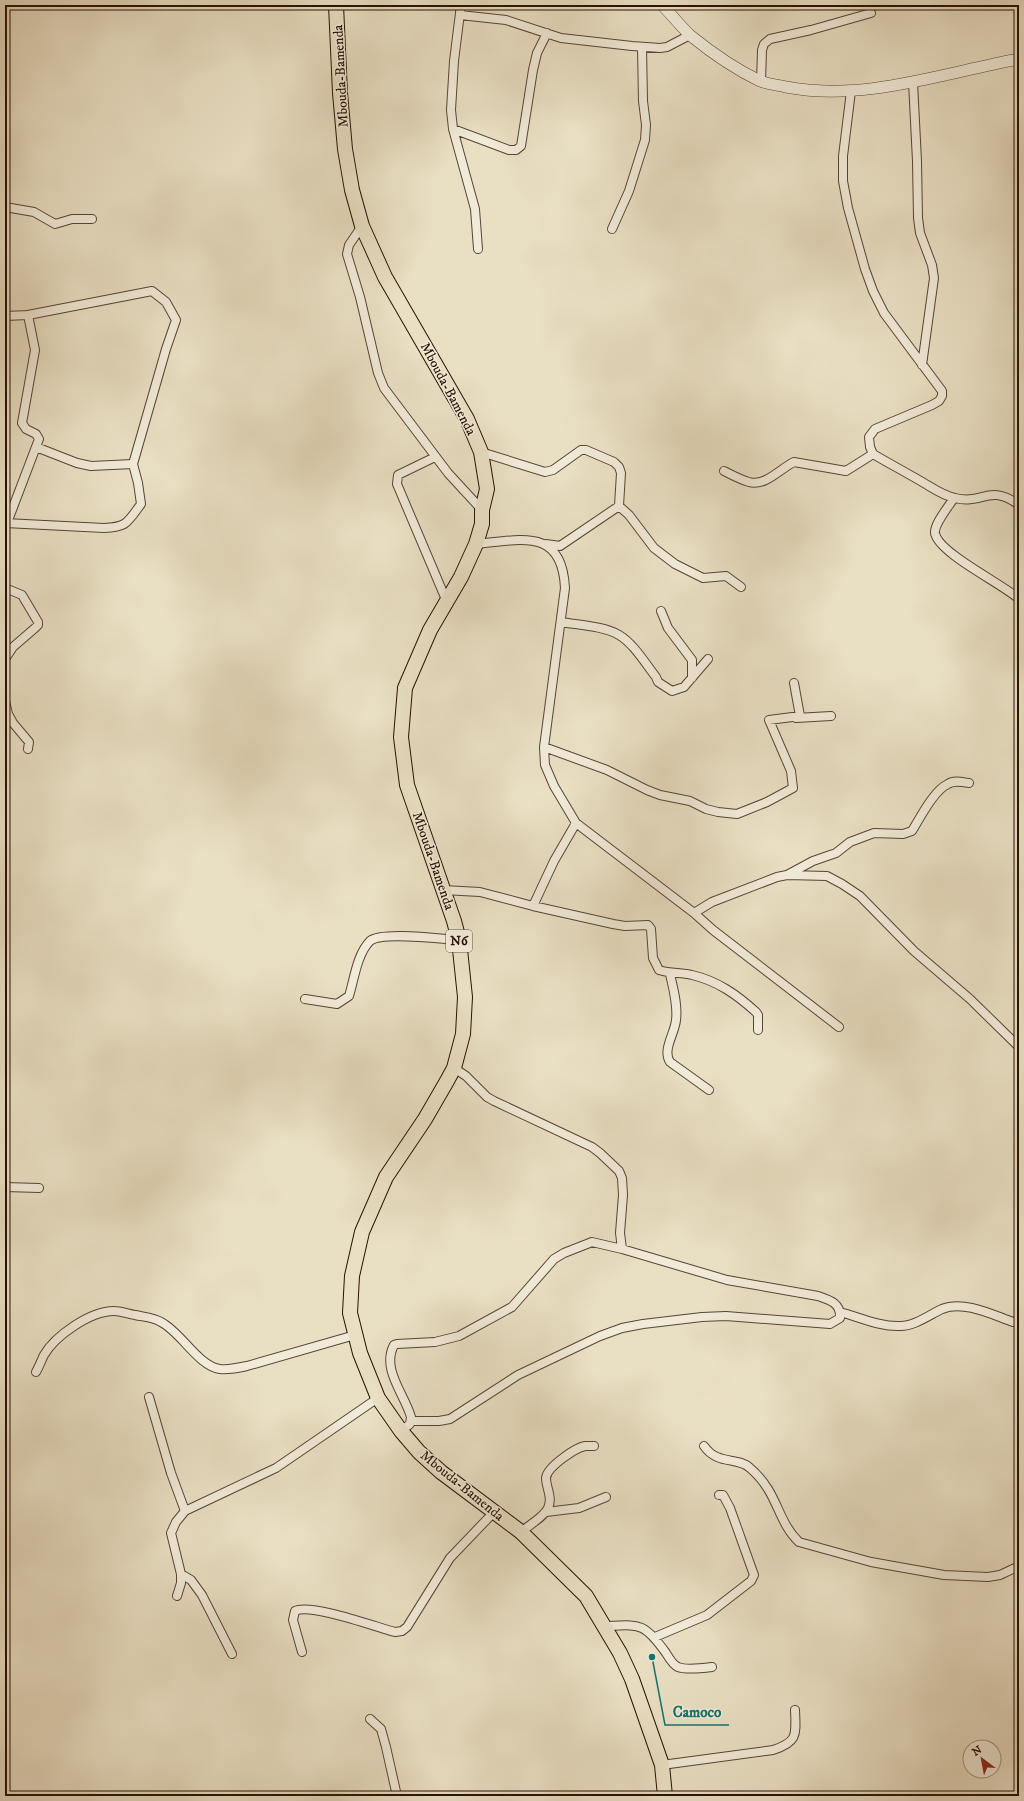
<svg xmlns="http://www.w3.org/2000/svg" width="1024" height="1801" font-family="'IM FELL DW Pica',serif">
	<rect width="100%" height="100%" fill="#e9dfc3"/>
	<filter id="stains"><feTurbulence type="fractalNoise" baseFrequency=".005" numOctaves="4"/><feColorMatrix values="0 0 0 0 .2 0 0 0 0 .09 0 0 0 0 .02 0 0 0 .5 -.17"/></filter>
	<radialGradient id="worn" r=".72"><stop offset=".6" stop-color="#630" stop-opacity="0"/><stop offset="1" stop-color="#630" stop-opacity=".3"/></radialGradient>
	<g fill="none" stroke-linecap="round" stroke-linejoin="round">
		<defs>
			<path id="minor" d="M461,5L454,61L451,110L453,129L475,209L478,249
				M460,15L506,20L561,38L632,46L660,48L667,47L690,35
				M761,82L762,50L764,44L770,39L811,30L871,13
				M913,82L917,161L918,218L920,233L932,265L934,278L922,365
				M851,91L843,156V181L848,208L865,269L873,291L884,313L942,391V396L939,401L932,405L875,429L869,437L870,447L873,454C890,464 907,473 924,483C934,489 944,496 955,498C983,505 989,483 1019,505
				M453,129L509,150H516L521,146L533,70L537,53L547,33
				M5,207L34,212L55,224L72,219H92
				M362,226L349,245L347,254L360,297L378,373L384,388L448,473L482,510
				M612,229L629,191L645,140L646,125L643,101L642,47
				M5,316L28,315L152,291L166,302L176,320L166,349L133,464L138,483L141,504C127,523 127,527 104,528L5,523
				M36,447L77,463L91,466L133,464
				M481,452L545,472L553,470L581,450H586L614,462L619,467L621,473L619,506
				M435,457L398,475L397,484L447,602
				M724,471C732,475 741,480 749,482C765,487 781,468 794,462L846,471L873,454
				M954,498C949,506 934,524 935,533C938,553 1003,584 1019,599
				M7,523L39,439L36,434L26,429L22,423L35,350L28,315
				M476,544C521,540 562,527 565,588L544,747L545,765L554,786L576,823L694,913L712,902L777,877L787,875L827,876L842,884L860,896L914,951L970,999L1019,1047
				M546,544L560,546L619,506L629,515L654,548L675,564L703,578L726,576L741,587
				M5,588L22,595L38,622V625L35,628L13,647L5,659
				M661,611L668,628L692,660V678
				M561,622C578,625 604,626 619,635C634,644 645,663 656,677L658,682L672,691L684,687L708,659
				M5,701L8,714L13,723L29,742L28,749
				M796,718L831,716
				M544,747L607,770L647,790L660,795L690,801L706,809L718,812L737,814L767,802L793,788L791,771L769,720L800,716L794,683
				M787,875L813,861L836,853L850,842L874,833L903,834L912,831C920,818 934,790 948,784C954,780 962,782 969,783
				M443,890L480,892L533,906L613,924L625,926L648,925L651,929L653,958L659,970C671,974 681,972 692,975C718,981 737,995 756,1012L758,1015V1030
				M533,906L554,861L576,823
				M694,913L713,930L839,1027
				M670,974C673,988 678,1005 676,1020C675,1033 662,1050 670,1062L709,1090
				M305,999L337,1004L349,996C354,980 357,954 370,941C381,931 442,939 459,940
				M454,1068L466,1076L487,1097L494,1101L592,1147L600,1153L619,1171L622,1178L623,1195L620,1233L622,1249
				M5,1187L39,1188
				M840,1312C859,1317 880,1327 900,1326C915,1326 929,1315 942,1309C964,1300 993,1315 1013,1322L1019,1321
				M36,1372C39,1367 41,1361 44,1355C55,1336 90,1311 114,1311C121,1311 128,1314 135,1315C144,1317 153,1317 161,1322C181,1332 198,1366 220,1369C229,1370 238,1368 247,1366L355,1335
				M149,1397L171,1473L185,1511
				M401,1431L410,1424L411,1417C405,1395 381,1369 394,1345L397,1344L435,1342L459,1336L512,1307L554,1259L564,1253L592,1242L622,1249L727,1280L818,1296C830,1300 841,1303 840,1318L830,1324L726,1316L702,1317L643,1324L622,1328L600,1336L518,1375L450,1419L439,1421H411
				M704,1446C718,1466 737,1456 750,1468C757,1474 763,1481 768,1489C779,1507 783,1527 799,1542L871,1562L944,1575L988,1577L1000,1575L1019,1566
				M546,1512L579,1508L606,1497
				M521,1532C529,1525 544,1517 548,1508C553,1497 546,1488 546,1478C547,1467 575,1448 585,1446C588,1446 591,1446 594,1446
				M181,1574L191,1580L202,1595L232,1654
				M177,1596L181,1583V1574L171,1533L176,1522L185,1511L276,1468L378,1398
				M603,1626C640,1625 643,1621 666,1653C669,1658 673,1665 678,1667C685,1670 704,1668 712,1667
				M655,1637L707,1615L751,1581L754,1575L730,1508L723,1495H719
				M302,1652L293,1620L295,1611C311,1603 376,1627 395,1632L402,1631L407,1627L450,1558L494,1512
				M370,1719L381,1729L386,1747L397,1796
				M662,1765L773,1750C798,1742 796,1735 795,1710"/>
			<path id="tertiary" d="M662,5C672,15 681,27 691,36C712,53 735,69 760,81C767,84 778,85 786,87C863,102 943,73 1019,59"/>
			<path id="trunk" d="M336,5L340,93L345,149L352,190L362,226L385,277L467,419L481,452L487,489L482,510V524L476,544L461,577L430,630L405,688L401,737L407,785L454,921L459,940L465,997L463,1034L454,1068L447,1081L425,1119L386,1177L362,1232L352,1276L350,1313L360,1353L378,1398L401,1431L419,1452L441,1472L521,1532L586,1596L620,1653L632,1679L662,1765L665,1796"/>
		</defs>
		<use href="#minor" stroke="#584434" stroke-width="10"/>
		<use href="#tertiary" stroke="#584434" stroke-width="12"/>
		<use href="#trunk" stroke="#281104" stroke-width="16"/>
		<use href="#minor" stroke="#f1ead8" stroke-width="8"/>
		<use href="#tertiary" stroke="#f1ead8" stroke-width="11"/>
		<use href="#trunk" stroke="#e9dfc3" stroke-width="14"/>
	</g>
	<g text-anchor="middle" dominant-baseline="central" stroke-width="3" stroke-linejoin="round" paint-order="stroke">
		<rect fill="#f1ead8" stroke="#645244" stroke-width="1" x="446" y="930" width="26" height="22" rx="3"/>
		<g font-size="13" font-weight="bold" fill="#281104">
			<text x="459" y="941">N6</text>
		</g>
		<g font-size="14" fill="#281104" stroke="#f1ead8">
			<text transform="translate(341 76) rotate(-93)">Mbouda-Bamenda</text>
			<text transform="translate(448 389) rotate(62)">Mbouda-Bamenda</text>
			<text transform="translate(433 861) rotate(71)">Mbouda-Bamenda</text>
			<text transform="translate(462 1486) rotate(39)">Mbouda-Bamenda</text>
		</g>
	</g>
	<path fill="none" stroke="#0f766e" stroke-width="1.5" d="M652 1657L665 1725H729"/>
	<circle fill="#0f766e" stroke="#f1ead8" stroke-width="1.5" cx="652" cy="1657" r="4"/>
	<g font-size="15" text-anchor="middle" font-weight="bold" fill="#0f766e" stroke="#f1ead8" stroke-width="3" stroke-linejoin="round" paint-order="stroke">
		<text x="697" y="1717">Camoco</text>
	</g>
	<rect width="1024" height="1801" fill="none" stroke="#e9dfc3" stroke-width="20"/>
	<rect x="6" y="6" width="1012" height="1789" fill="none" stroke="#281104" stroke-width="2"/>
	<rect x="10" y="10" width="1004" height="1781" fill="none" stroke="#281104"/>
	<g transform="translate(982 1759) rotate(328)"><circle r="19" fill="#f1ead8" stroke="#a19383"/>
	<path d="M0-3L7 15L0 10L-7 15Z" fill="#8f2418"/>
	<text y="-6" font-size="11" font-weight="bold" text-anchor="middle" fill="#281104">N</text>
	</g>
	<rect width="100%" height="100%" filter="url(#stains)"/>
	<rect width="100%" height="100%" fill="url(#worn)"/>
</svg>
